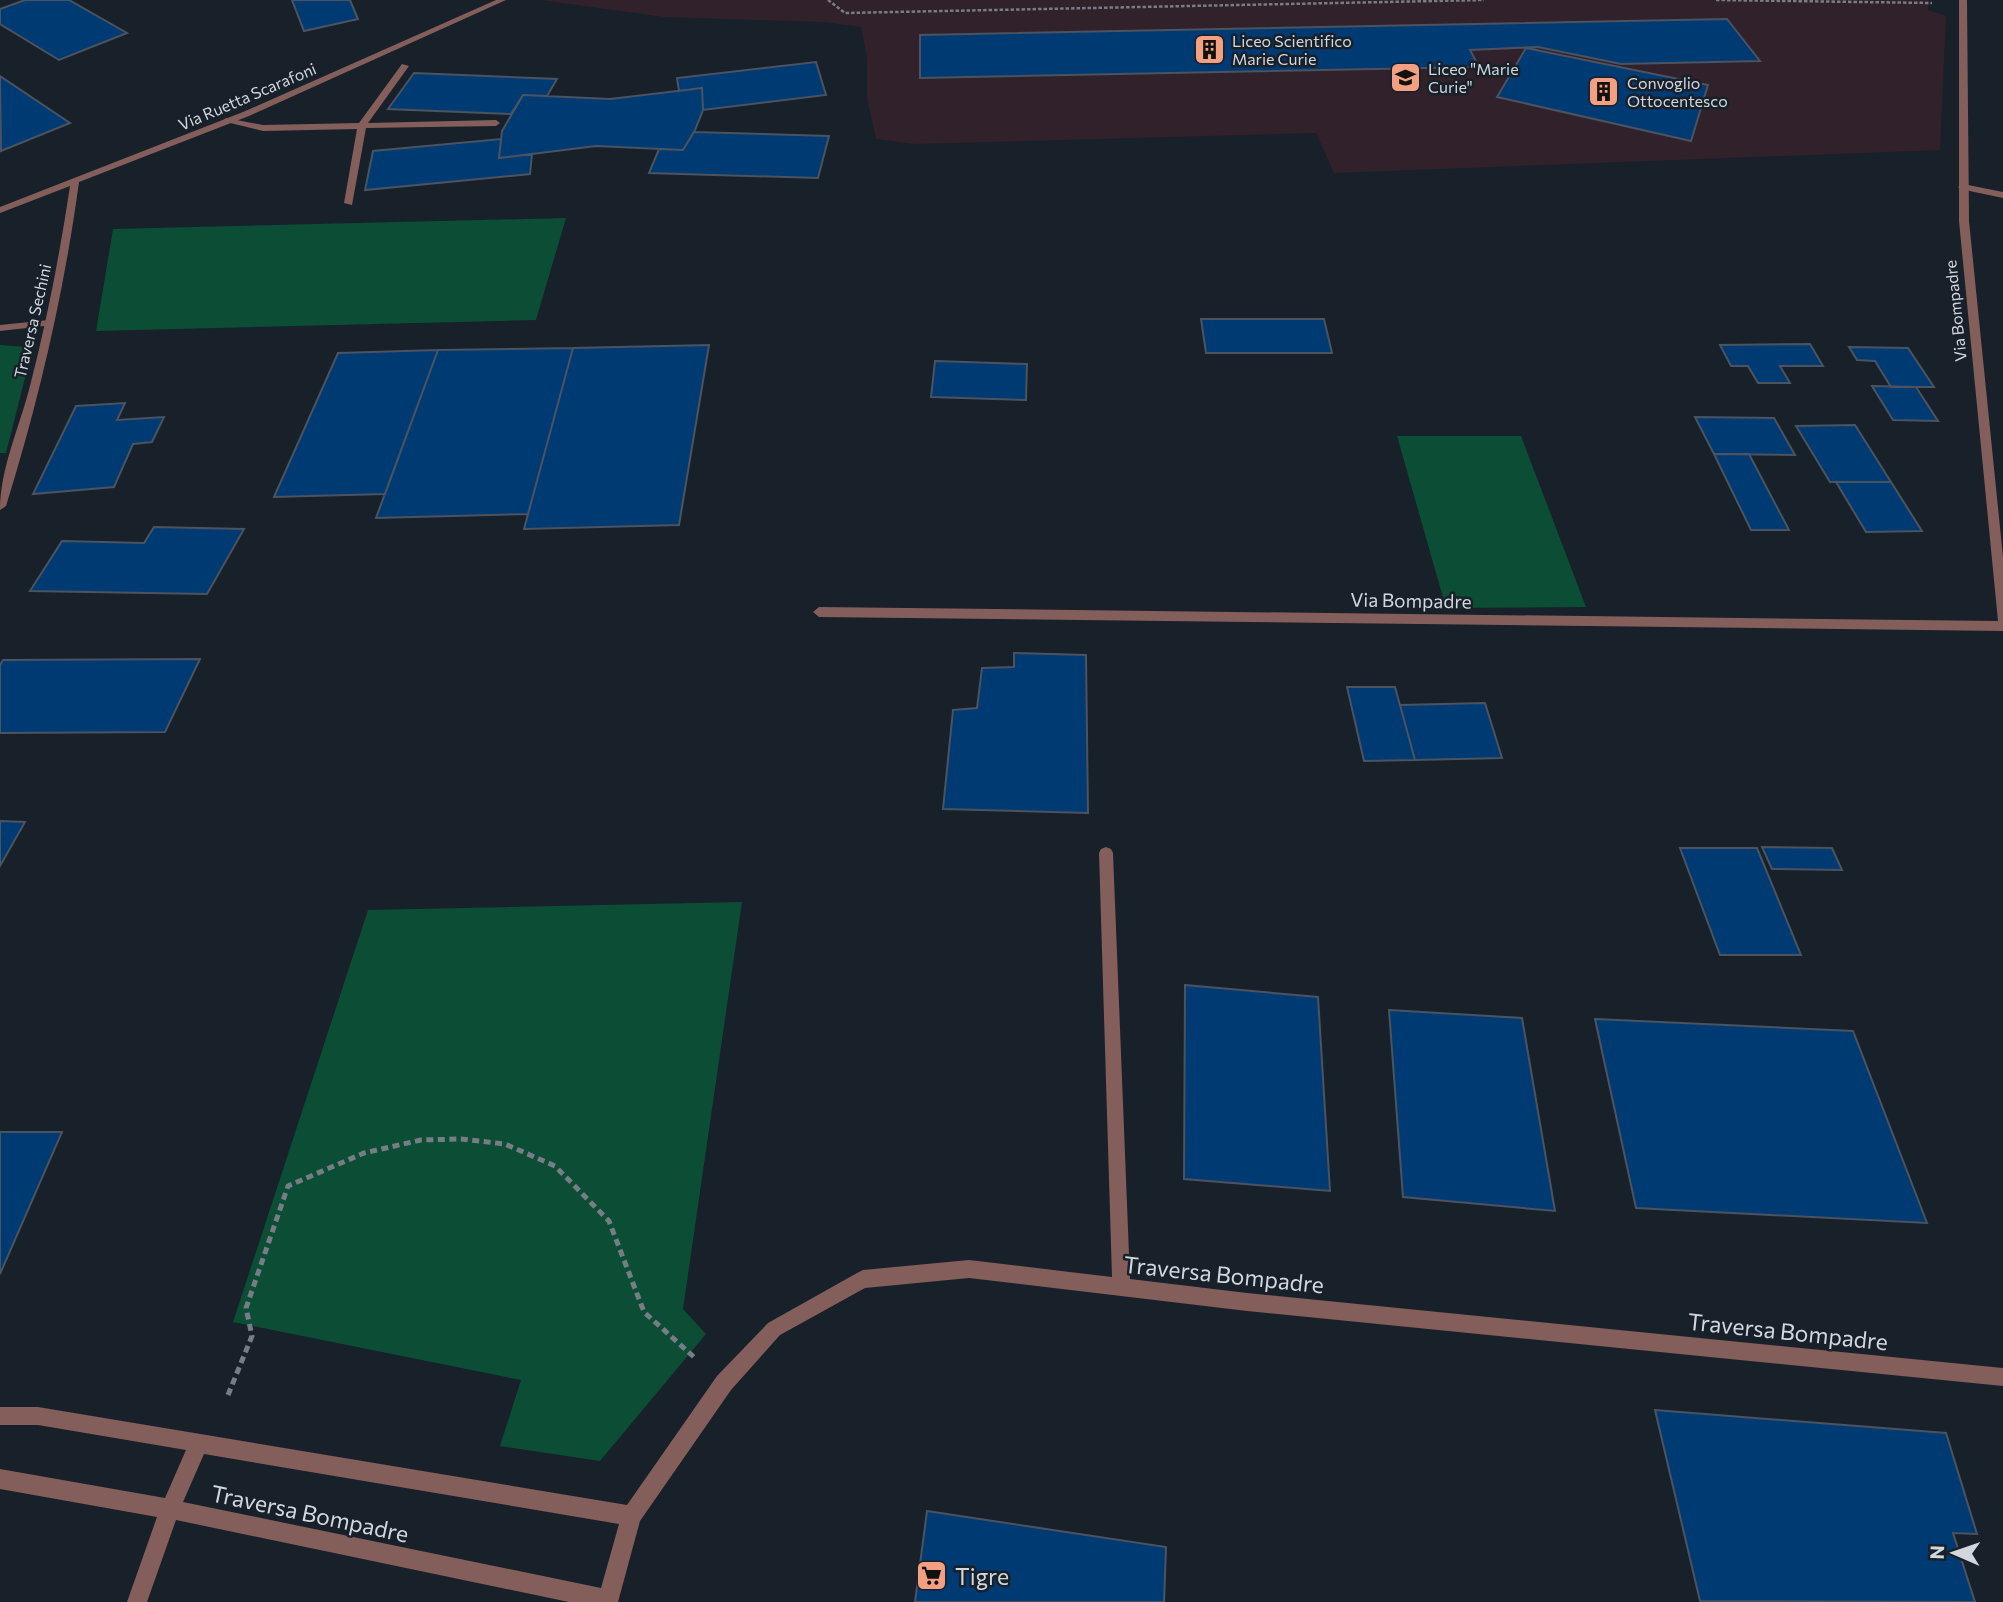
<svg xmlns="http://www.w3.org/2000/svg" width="2003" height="1602" font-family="Commissioner,sans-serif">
	<rect width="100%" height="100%" fill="#18202a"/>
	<path fill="#31212a" d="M540,0H1929L1928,10L1946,16L1940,150L1334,173L1316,133L914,144L876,139L867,98V57L861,27L823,22L664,17Z"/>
	<path fill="#0c4d35" d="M566,218L536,320L96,331L113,229Z
		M0,345L28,347L29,362L6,453H0Z
		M1397,436H1521L1586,607L1446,608Z
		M742,902L683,1309L706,1334L600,1461L500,1446L521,1380L233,1322L368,910Z"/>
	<path fill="#003a73" stroke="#4a535f" stroke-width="2" d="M25,0H69L127,33L59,60L0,24V9Z
		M292,0H350L358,19L304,31Z
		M1727,19L1760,61L1621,64L1538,47L1470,50L1479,67L920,78V35Z
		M1526,48L1708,85L1691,141L1497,97Z
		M816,62L826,95L703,110L702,88L679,91L677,78Z
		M414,73L557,79L547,96L523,95L511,114L388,109Z
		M0,76L70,123L1,151Z
		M702,88L703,110L695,130L683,150L596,146L499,158L502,131L523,95L610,99Z
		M694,132L829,136L818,178L649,173L659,149L683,150Z
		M501,139L499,158L532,154L530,174L365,190L373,151Z
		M1201,319H1324L1332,353H1206Z
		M1810,344L1823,366H1780L1790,383H1758L1748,366H1731L1720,345Z
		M709,345L679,525L524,529L573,348Z
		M1849,347L1908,348L1934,387H1891L1875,361L1857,360Z
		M573,348L528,514L376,518L438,350Z
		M438,350L385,494L274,497L338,353Z
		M935,361L1027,364L1026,400L931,397Z
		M1872,386L1916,387L1938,421L1893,420Z
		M125,403L117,420L164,417L152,442L133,444L114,487L33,494L76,406Z
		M1695,417L1774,418L1795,455L1714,454Z
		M1855,425L1891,482H1830L1796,426Z
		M1714,454H1749L1789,530H1751Z
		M1836,482H1891L1922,531L1866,532Z
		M154,527L244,529L207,594L30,591L62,541L144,543Z
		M1014,653L1086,655L1088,813L943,809L953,710L977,708L982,668L1014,667Z
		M200,659L165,732L0,733V665L3,660Z
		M1347,687H1395L1415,760L1364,761Z
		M1485,703L1502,758L1415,760L1400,705Z
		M0,821L25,822L0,866Z
		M1762,847L1832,848L1842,870L1772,869Z
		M1680,848H1757L1801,955H1720Z
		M1185,985L1318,997L1330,1191L1184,1179Z
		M1389,1010L1522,1018L1555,1211L1403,1197Z
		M1595,1019L1853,1031L1927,1223L1636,1208Z
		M0,1132H62L0,1274Z
		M1655,1410L1946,1433L1977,1534L1953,1533L1975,1602L1700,1601Z
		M927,1511L1166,1547L1164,1602H915Z"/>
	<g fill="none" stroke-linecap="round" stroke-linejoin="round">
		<path stroke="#767d85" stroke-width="2.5" stroke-dasharray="3.5 2" stroke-linecap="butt" d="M828,0L845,13L1484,0
			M1716,0L1932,3"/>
		<path stroke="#767d85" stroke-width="5" stroke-dasharray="7 4.5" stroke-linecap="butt" d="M228,1395L252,1336L246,1308L288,1186L364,1153L421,1140L461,1139L505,1144L555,1166L609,1221L644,1312L695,1358"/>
		<path fill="#845e5a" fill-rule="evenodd" d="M402,64L409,66L368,123L496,120L500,123L496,126L366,128L352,205L344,203L357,129L263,131L222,121L226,118L263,125L359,123Z
			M1963,184L2003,192V198L1960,189L1958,187Z
			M49,320L54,323L53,325L0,331V325Z"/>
		<path fill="#845e5a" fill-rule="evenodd" d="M496,0H506L249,116L79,182C64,293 39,400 6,506L0,510C0,468 20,426 30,386C47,320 60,253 70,186L0,213V207L243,112Z
			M1959,0H1967L1969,221L2003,557V631L819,617L813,612L819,607L1998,621L1959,221Z
			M1106,847L1111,849L1113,853L1130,1279L1247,1293L2003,1368V1386L1247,1311L969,1278L865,1288L780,1335L731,1390L640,1521L618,1602H569L176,1520L147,1602H127L157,1517L0,1489V1469L165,1498L186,1450L38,1425H0V1407H38L627,1505L717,1376L768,1323L857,1273L863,1270L969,1260L1112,1277L1099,853L1101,849ZM204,1454L619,1524L601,1588L183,1502Z"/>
	</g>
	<defs>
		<symbol id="building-square" viewBox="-11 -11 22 22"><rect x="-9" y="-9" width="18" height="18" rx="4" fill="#f39f82" stroke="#18202a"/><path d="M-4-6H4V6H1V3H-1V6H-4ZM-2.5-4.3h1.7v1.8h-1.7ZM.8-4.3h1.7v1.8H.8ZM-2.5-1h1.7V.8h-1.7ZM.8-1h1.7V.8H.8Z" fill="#111"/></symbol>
		<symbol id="school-square" viewBox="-11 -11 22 22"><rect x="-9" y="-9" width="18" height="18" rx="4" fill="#f39f82" stroke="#18202a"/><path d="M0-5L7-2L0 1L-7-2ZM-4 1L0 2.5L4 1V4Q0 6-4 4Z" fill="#111"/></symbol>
		<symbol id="supermarket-square" viewBox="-11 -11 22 22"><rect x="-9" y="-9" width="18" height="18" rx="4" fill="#f39f82" stroke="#18202a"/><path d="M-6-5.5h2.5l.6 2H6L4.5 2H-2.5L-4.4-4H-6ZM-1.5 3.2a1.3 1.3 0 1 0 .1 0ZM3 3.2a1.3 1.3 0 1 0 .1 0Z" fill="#111"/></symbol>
	</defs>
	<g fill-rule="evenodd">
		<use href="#building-square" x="1192" y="32" width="35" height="35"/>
		<use href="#school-square" x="1388" y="60" width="35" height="35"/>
		<use href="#building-square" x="1586" y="74" width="35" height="35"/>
		<use href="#supermarket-square" x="914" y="1558" width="35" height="35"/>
	</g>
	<g text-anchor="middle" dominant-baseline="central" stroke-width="5" stroke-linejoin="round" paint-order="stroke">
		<g font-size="16" fill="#d1d7dd" stroke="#18202a" text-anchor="start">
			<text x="1232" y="40">Liceo Scientifico<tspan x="1232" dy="18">Marie Curie</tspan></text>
			<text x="1428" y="68">Liceo "Marie<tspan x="1428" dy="18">Curie"</tspan></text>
			<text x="1627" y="82">Convoglio<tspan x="1627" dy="18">Ottocentesco</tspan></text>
		</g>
		<g font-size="16" fill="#d1d7dd" stroke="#18202a">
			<text transform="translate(247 96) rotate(-23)">Via Ruetta Scarafoni</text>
			<text transform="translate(1955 311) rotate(-96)">Via Bompadre</text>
			<text transform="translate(32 321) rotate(-77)">Traversa Sechini</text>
		</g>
		<g font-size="19" fill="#d1d7dd" stroke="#18202a">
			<text transform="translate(1411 600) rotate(1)">Via Bompadre</text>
		</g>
		<g font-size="23" fill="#d1d7dd" stroke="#18202a">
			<text transform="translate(1224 1274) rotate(6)">Traversa Bompadre</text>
			<text transform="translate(1788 1331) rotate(6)">Traversa Bompadre</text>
			<text transform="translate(310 1513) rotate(12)">Traversa Bompadre</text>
		</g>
		<g font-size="23" fill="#d1d7dd" stroke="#18202a" text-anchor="start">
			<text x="955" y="1576">Tigre</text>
		</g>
	</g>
	<g transform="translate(1954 1553) rotate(272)" stroke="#18202a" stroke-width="5" paint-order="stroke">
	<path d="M0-5L12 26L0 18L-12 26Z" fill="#d1d7dd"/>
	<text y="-10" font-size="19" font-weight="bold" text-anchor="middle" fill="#d1d7dd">N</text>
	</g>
</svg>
